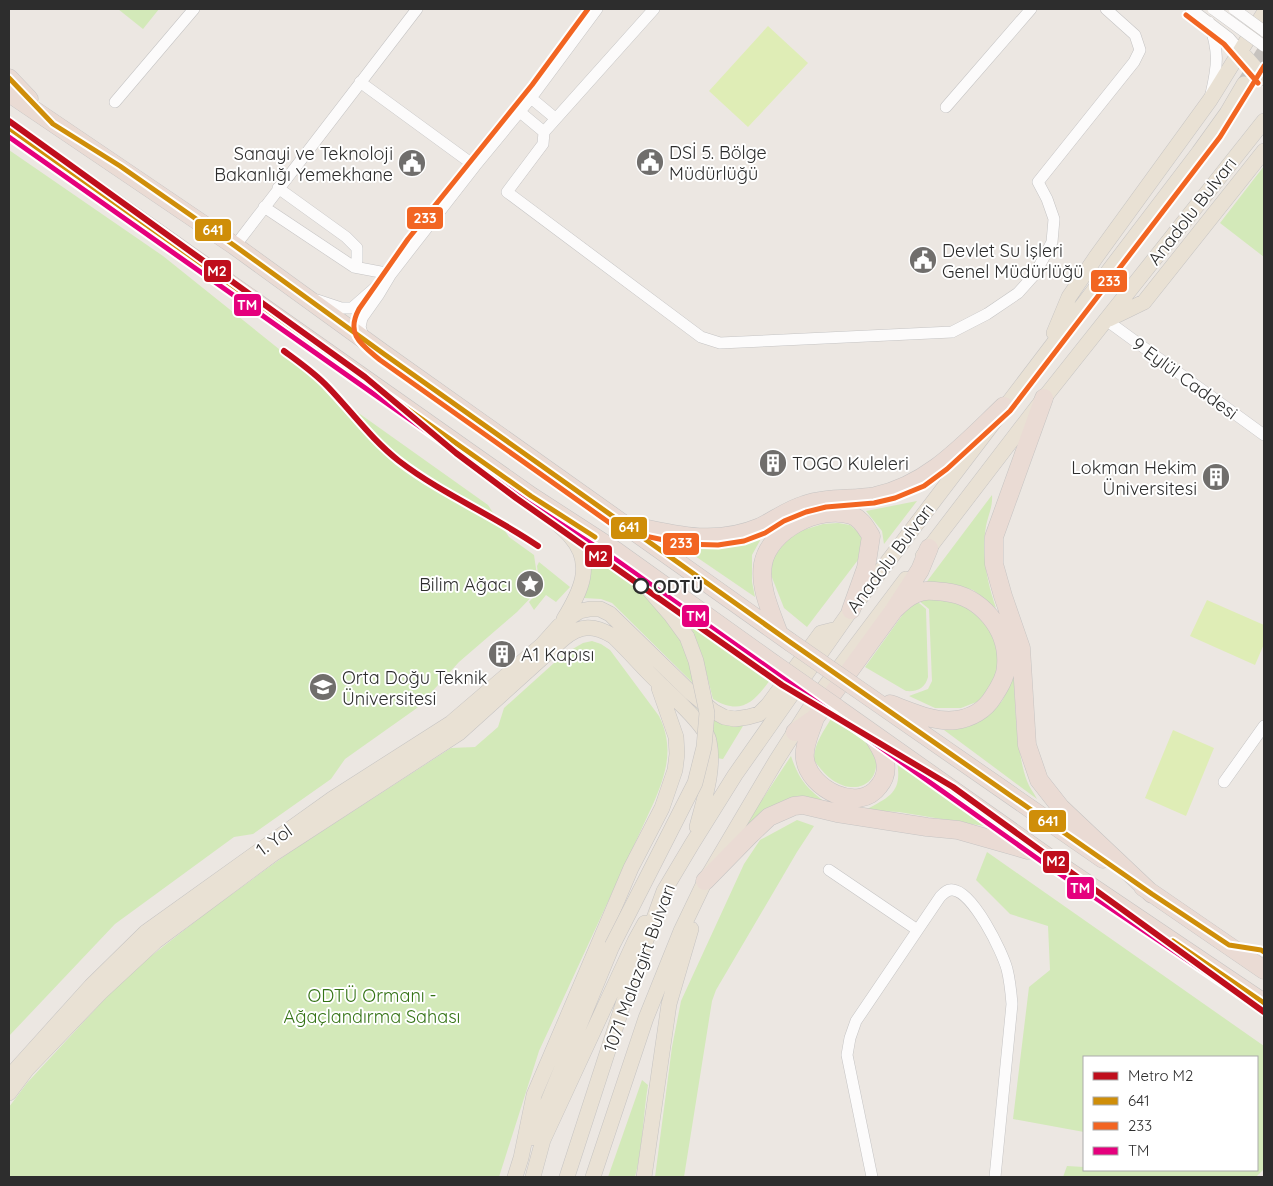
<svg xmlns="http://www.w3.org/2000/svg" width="1273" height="1186" font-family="Quicksand,sans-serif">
	<rect width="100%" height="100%" fill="#ece7e2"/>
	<path fill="#d3e9b9" d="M118,9H159L143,29Z
		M9,150L163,256L360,414L488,505L509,537L534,555L539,589L517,612L459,662L417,708L345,759L331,779L253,834L234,837L115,924L9,1036Z
		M1264,166V257L1220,223Z
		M992,495C993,506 988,516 986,526C981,555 987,581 996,608L973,590L948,584H925Z
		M917,501L884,544L882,531L866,511Z
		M838,523L850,525L860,534L862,540L861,556L807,627L784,608L771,575V562L786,540L797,532L823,524Z
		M763,535L752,555V582L755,597L673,541L698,545L726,546Z
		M582,541L665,604L703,693L612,603L601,599L583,598Z
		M539,562L570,587L556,602L546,595L534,610L529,602L540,590L537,566Z
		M942,598L974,609L989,629L996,641L999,655L996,682L979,701L961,708H935L909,696L928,689L932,681L929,609L918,600Z
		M911,603H919L926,609L928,677C925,688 918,692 906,691L865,667Z
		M688,620L770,680C754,702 741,716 713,699L702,656Z
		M592,641L601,644L610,650L659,716C674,747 667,771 654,802L539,1051L499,1177H9V1107L27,1083L128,974L210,910L290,852L451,748L475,747L498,727L504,708L564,654L583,643Z
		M1014,672C1015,703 1016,752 1027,781C1029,787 1034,793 1037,799L944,730C962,727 991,716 1002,701C1007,693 1010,681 1014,672Z
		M663,676L699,711L739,723L743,726L723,759L716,758L664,680Z
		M832,717C844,726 859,735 869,746C884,763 874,789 851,787C835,786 822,772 814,760C814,743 824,731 832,717Z
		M791,756C799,780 807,788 826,803L755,819L742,830Z
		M896,756L996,828L899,812L865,810C894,795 903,790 896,756Z
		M797,820L814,826L797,852L716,990L712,1001L684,1177H655L672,1047L681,1001L744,864L760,840Z
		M987,852L1264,1046V1169L1256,1177H1063L1067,1166L1084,1167V1170H1257V1057H1084V1132L1013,1119L1029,987L1050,970L1048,926L1010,914L976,880Z
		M642,1080L648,1085C643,1115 643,1147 635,1177H608Z"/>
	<path fill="#dfedb6" d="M768,26L808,63L748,127L709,91Z
		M1207,600L1264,625V644L1255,665L1190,636Z
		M1173,730L1214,748L1186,816L1145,798Z"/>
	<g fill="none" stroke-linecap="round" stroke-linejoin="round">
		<path stroke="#c6c2be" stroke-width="15" stroke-dasharray="15 8" stroke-linecap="butt" d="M1244,84L1264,52"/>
		<defs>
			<path id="minor" d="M654,9L544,132L543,144L507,192L701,337L720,343L952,332L987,314L1018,293L1035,274L1052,242L1054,219L1047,199L1038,182L1134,62L1140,50L1135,35L1106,9
				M1191,9L1229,38L1241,52
				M1209,22C1219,52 1218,64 1211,94
				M360,82L475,166
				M531,98L555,118
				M115,102L194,9
				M946,107L1031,9
				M520,112L544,132
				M278,188L346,237L357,248V261L354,267L391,274
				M264,207L354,267
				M235,246L417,9
				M317,300L341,308H352L384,280
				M1106,320L1264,435
				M366,338L363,336L360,327L362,318L379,294L391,274L475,166L531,98L597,9
				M1224,782L1264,726
				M829,870L916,929
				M872,1177L847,1055L850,1038L856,1021L940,897C944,893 947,889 953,890C973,892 1002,951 1007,969C1010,981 1011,992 1012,1004L995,1177"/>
			<path id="major" d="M1241,52L1264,78
				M1109,319L1144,302L1264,151
				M1054,333L1069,297L1096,257L1210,100L1264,13
				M541,502C550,521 559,523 571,537C595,564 580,593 564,619
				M923,556L1044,398L1264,121
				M626,563L671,615L687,637
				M9,1077L91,986L146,932L332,799L451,723L542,645L559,626L572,616L580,611L590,609H600L610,614L690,692L713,711L724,717L735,719L748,717L759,714L768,705L821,633L837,629
				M9,1093L27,1069L100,993L156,941L273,854L459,733L563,639C581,624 594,625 613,636C629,651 643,668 659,683C671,695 706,725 709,741C715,769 704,800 697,827
				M531,1138L545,1109L612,946
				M515,1177L521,1158L534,1095L631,868L662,808L675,770L677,754L676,737L659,688
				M533,1177L543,1140L635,941L645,923
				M567,1177L626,995L664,891L692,844L735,775L851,610L1199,152L1227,113L1244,84
				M593,1177L646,1018L681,931L705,881L776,761L815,700L906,579
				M644,1177L669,1004L691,929"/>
			<path id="highway" d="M9,78L29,99
				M9,93L235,246L384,354L790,642
				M9,128L531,496L616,551L774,664
				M1044,398L994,537V564L1003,596L1021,648L1027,745L1039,780L1061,808L1152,894
				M630,525C675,535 715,546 760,527C775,520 787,510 804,505C827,497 852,500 875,496C929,485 966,442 1004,406
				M779,634C771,612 759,587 763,564C769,530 819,505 851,515C861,518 866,528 871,536L866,568L851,610
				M852,685L1103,859
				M890,704C910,711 934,723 956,720C971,718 985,710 993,697C999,688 1006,677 1006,666C1009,629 981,596 945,592C935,591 925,589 915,594C907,597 900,604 894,610
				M837,708L1052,860L1264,1003
				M815,718C811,731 803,746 805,759C809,789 859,814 879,786C885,779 887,771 885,761C884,752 876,742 872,734
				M795,732L815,718L894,610L920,570L929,548
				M705,881L750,835L769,817L794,806L803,805L837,813L927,827L958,830L1028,850
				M1143,887L1264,970"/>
		</defs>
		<use href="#minor" stroke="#c5c4c4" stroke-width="12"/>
		<use href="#major" stroke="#c6c4c3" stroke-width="16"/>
		<use href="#highway" stroke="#c6c4c3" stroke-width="19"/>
		<use href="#minor" stroke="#fcfbfb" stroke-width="11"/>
		<use href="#major" stroke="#e9e1d4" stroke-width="15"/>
		<use href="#highway" stroke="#eadbd4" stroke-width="18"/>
		<defs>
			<path id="minor-bridge" d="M1213,9L1264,46
				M1234,9L1264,31"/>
			<path id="major-bridge" d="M612,946L695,783L704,747L707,713L696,661L687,637"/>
			<path id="highway-bridge" d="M790,642L852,685
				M774,664L837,708"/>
		</defs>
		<use href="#minor-bridge" stroke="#c5c4c4" stroke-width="12" stroke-linecap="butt"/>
		<use href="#major-bridge" stroke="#c6c4c3" stroke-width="16" stroke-linecap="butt"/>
		<use href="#highway-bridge" stroke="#c6c4c3" stroke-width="19" stroke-linecap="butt"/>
		<use href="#minor-bridge" stroke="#fcfbfb" stroke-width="11"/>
		<use href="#major-bridge" stroke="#e9e1d4" stroke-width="15"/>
		<use href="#highway-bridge" stroke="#eadbd4" stroke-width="18"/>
		<defs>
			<path id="bus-1" d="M9,78L53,124L120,166L235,246L384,354L790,642L1152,894L1229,945L1261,950L1264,952
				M9,128L531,496L595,537
				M1173,941L1264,1003"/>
			<path id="bus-2" d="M588,9L532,85L408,239L359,309C345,335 362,345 380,360L621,531L683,544L718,545L744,541L765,533L784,521L806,512L826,507L874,503L895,498L924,486L947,469L1010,411L1220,137L1264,66
				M1186,15L1224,44L1258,83"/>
			<path id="bus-3" d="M9,137L527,502L612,557L1048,866L1260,1009"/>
		</defs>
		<use href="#bus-1" stroke="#fff" stroke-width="9"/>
		<use href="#bus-2" stroke="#fff" stroke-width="9"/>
		<use href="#bus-3" stroke="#fff" stroke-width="9"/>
		<use href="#bus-1" stroke="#cf8e09" stroke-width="5"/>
		<use href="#bus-2" stroke="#f26522" stroke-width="5"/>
		<use href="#bus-3" stroke="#e5007d" stroke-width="5"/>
		<defs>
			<path id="metro-1" d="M9,121L365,377L456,453L516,498L782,685L953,787L1264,1012
				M284,351C299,362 315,373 328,387C352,412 372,440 399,461C442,494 493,515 538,546"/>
		</defs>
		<use href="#metro-1" stroke="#fff" stroke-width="10"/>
		<use href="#metro-1" stroke="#bf0e1c" stroke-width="6"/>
	</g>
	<defs>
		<symbol id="civic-disc" viewBox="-11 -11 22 22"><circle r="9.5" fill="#706e6c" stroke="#fff"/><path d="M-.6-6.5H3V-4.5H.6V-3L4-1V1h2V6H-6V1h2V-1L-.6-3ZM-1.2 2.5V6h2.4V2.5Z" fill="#fff"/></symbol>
		<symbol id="building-disc" viewBox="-11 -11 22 22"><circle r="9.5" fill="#706e6c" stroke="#fff"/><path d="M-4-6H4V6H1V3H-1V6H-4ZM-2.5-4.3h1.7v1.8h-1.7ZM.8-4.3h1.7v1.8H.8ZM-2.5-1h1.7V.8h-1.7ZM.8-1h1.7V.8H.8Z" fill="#fff"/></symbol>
		<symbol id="sight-disc" viewBox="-11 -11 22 22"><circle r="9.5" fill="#706e6c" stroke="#fff"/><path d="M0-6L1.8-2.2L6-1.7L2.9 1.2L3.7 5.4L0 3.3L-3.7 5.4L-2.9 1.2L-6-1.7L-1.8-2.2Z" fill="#fff"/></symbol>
		<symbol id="university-disc" viewBox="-11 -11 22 22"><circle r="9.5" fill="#706e6c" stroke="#fff"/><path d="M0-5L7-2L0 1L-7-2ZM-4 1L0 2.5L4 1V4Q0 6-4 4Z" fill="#fff"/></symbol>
	</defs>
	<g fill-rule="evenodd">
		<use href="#civic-disc" x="634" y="146" width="32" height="32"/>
		<use href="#civic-disc" x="396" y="147" width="32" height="32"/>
		<use href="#civic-disc" x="907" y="244" width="32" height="32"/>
		<use href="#building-disc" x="757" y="447" width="32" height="32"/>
		<use href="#building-disc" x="1200" y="461" width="32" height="32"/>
		<use href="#sight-disc" x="514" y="568" width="32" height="32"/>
		<use href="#building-disc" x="486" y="638" width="32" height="32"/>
		<use href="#university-disc" x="307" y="671" width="32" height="32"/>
	</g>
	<circle fill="#fff" stroke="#2d2d2d" stroke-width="2.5" cx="641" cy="586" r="7"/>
	<g text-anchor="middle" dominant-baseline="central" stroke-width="4" stroke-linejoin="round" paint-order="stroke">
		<g font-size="18" fill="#2d2d2d" stroke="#fff" text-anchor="start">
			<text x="669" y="152">DSİ 5. Bölge<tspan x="669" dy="21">Müdürlüğü</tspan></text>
			<text x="393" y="153" text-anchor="end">Sanayi ve Teknoloji<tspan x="393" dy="21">Bakanlığı Yemekhane</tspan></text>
			<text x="942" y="250">Devlet Su İşleri<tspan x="942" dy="21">Genel Müdürlüğü</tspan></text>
			<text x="792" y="463">TOGO Kuleleri</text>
			<text x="1197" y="467" text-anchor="end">Lokman Hekim<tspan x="1197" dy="21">Üniversitesi</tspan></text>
			<text x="511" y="584" text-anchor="end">Bilim Ağacı</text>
			<text x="521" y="654">A1 Kapısı</text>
			<text x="342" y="677">Orta Doğu Teknik<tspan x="342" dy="21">Üniversitesi</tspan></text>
		</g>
		<g font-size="18" fill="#2d2d2d" stroke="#fff">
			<text transform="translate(1192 211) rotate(-52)">Anadolu Bulvarı</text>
			<text transform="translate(1185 378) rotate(36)">9 Eylül Caddesi</text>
			<text transform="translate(890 558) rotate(-53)">Anadolu Bulvarı</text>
			<text transform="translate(274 840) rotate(-36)">1. Yol</text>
			<text transform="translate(639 968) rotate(-70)">1071 Malazgirt Bulvarı</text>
		</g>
		<g font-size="18" font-weight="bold" fill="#2d2d2d" stroke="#fff" text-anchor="start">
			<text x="653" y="586">ODTÜ</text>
		</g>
		<g font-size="18" fill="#347315" stroke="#fff">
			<text x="372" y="995">ODTÜ Ormanı -<tspan x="372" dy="21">Ağaçlandırma Sahası</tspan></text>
		</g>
	</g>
	<g stroke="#fff" stroke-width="2">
		<rect x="406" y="206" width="38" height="24" rx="5" fill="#f26522"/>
		<rect x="194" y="218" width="38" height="24" rx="5" fill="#cf8e09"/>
		<rect x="203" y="259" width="29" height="24" rx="5" fill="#bf0e1c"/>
		<rect x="1090" y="269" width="38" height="24" rx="5" fill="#f26522"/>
		<rect x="233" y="293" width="29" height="24" rx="5" fill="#e5007d"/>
		<rect x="610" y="516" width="38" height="24" rx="5" fill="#cf8e09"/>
		<rect x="662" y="532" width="38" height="24" rx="5" fill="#f26522"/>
		<rect x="584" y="544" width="29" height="24" rx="5" fill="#bf0e1c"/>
		<rect x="681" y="604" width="29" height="24" rx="5" fill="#e5007d"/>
		<rect x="1028" y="809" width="39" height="24" rx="5" fill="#cf8e09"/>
		<rect x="1042" y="850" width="28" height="24" rx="5" fill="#bf0e1c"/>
		<rect x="1066" y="876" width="29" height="24" rx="5" fill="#e5007d"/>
	</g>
	<g font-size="14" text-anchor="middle" font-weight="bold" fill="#fff">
		<text x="425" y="223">233</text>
		<text x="213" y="235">641</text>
		<text x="217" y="276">M2</text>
		<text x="1109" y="286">233</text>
		<text x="247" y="310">TM</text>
		<text x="629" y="532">641</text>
		<text x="681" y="548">233</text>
		<text x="598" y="561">M2</text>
		<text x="696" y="621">TM</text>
		<text x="1048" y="826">641</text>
		<text x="1056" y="866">M2</text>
		<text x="1080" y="893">TM</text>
	</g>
	<rect width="1273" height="1186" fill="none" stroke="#2d2d2d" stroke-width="20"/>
	<rect x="1083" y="1056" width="175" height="115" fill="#ffffff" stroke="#ababab"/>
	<rect x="1093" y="1072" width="25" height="8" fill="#bf0e1c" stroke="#ababab"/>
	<text x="1128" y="1081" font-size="15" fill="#2d2d2d">Metro M2</text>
	<rect x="1093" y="1097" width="25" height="8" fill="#cf8e09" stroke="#ababab"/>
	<text x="1128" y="1106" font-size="15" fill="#2d2d2d">641</text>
	<rect x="1093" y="1122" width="25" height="8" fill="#f26522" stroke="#ababab"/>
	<text x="1128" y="1131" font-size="15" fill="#2d2d2d">233</text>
	<rect x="1093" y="1147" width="25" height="8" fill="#e5007d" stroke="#ababab"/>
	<text x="1128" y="1156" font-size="15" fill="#2d2d2d">TM</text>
</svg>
